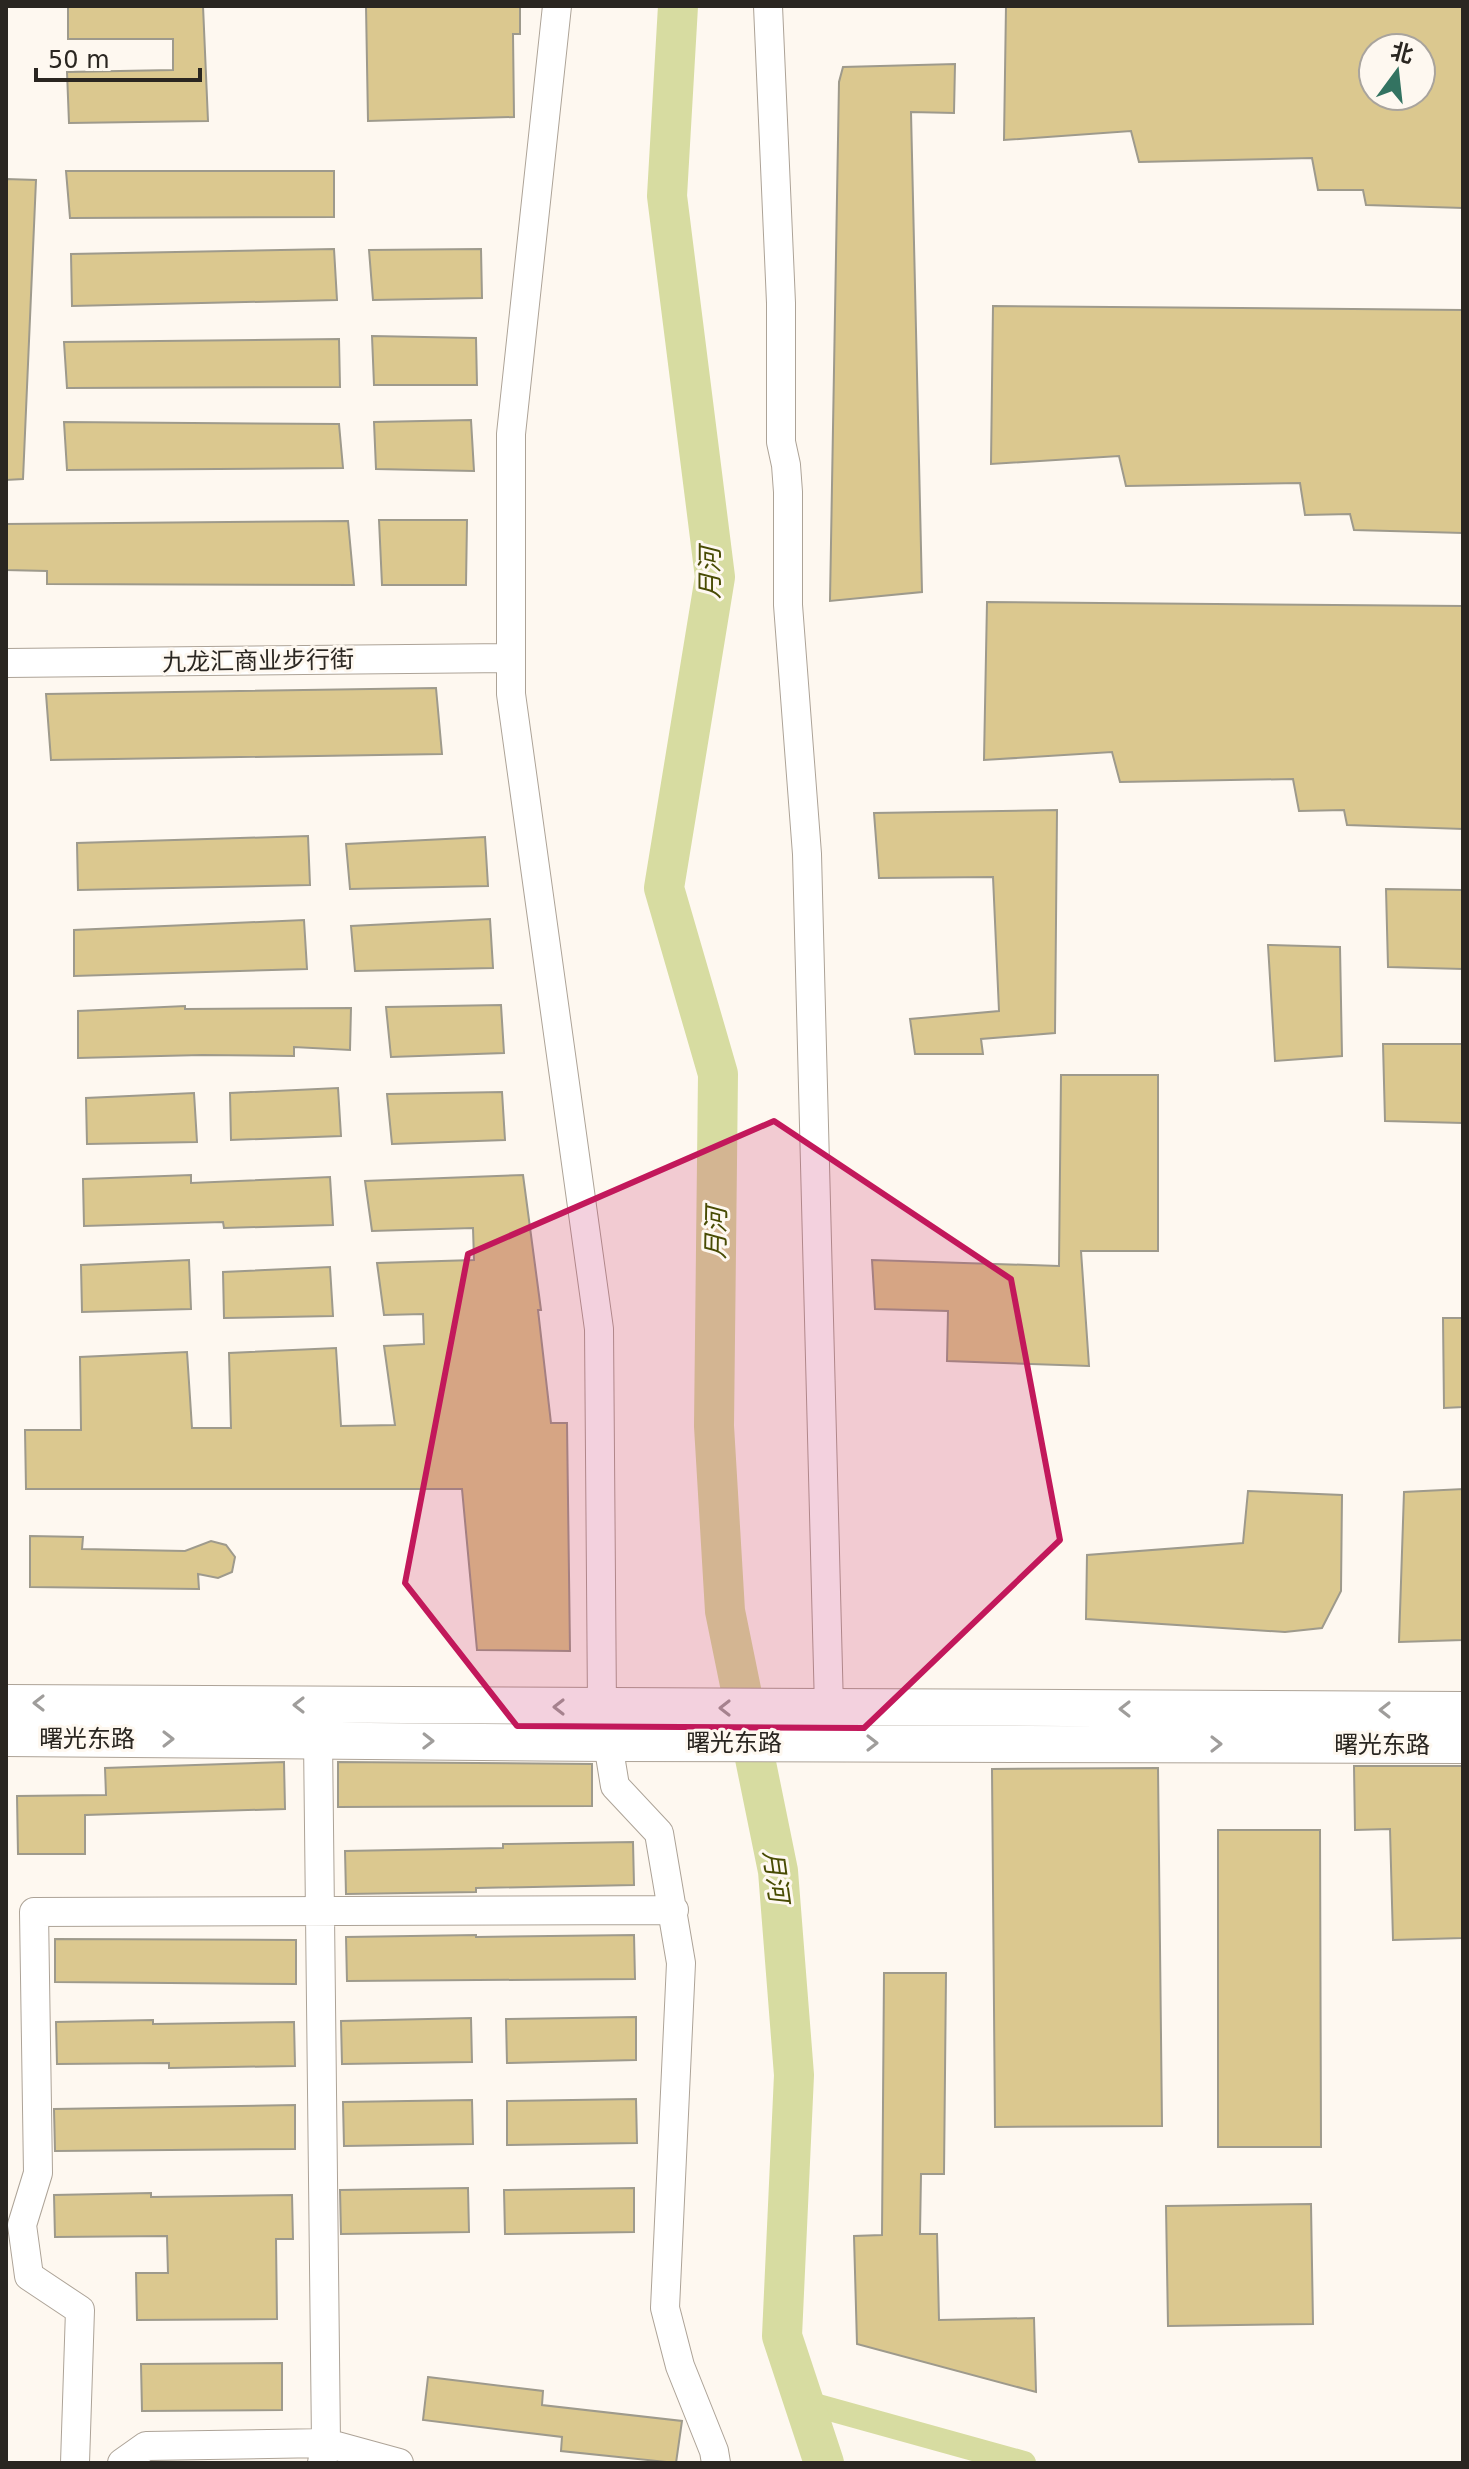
<svg xmlns="http://www.w3.org/2000/svg" width="1469" height="2469" font-family="'DejaVu Sans','Noto Sans SC',sans-serif">
	<rect width="100%" height="100%" fill="#fef8f0"/>
	<g fill="none" stroke-linecap="round" stroke-linejoin="round">
		<path stroke="#d7dca1" stroke-width="24" d="M804,2402L1024,2463"/>
		<path stroke="#d7dca1" stroke-width="40" d="M678,6L667,196L715,577L664,888L718,1074L714,1426L725,1611L778,1871L794,2075L782,2336L824,2463"/>
	</g>
	<path fill="#dbc88f" stroke="#9e9a8c" stroke-width="2" fill-rule="evenodd" d="M68,6H203L208,121L69,123L67,72L173,70V39H68Z
		M366,6H520V34H513L514,117L368,121Z
		M1006,6H1463V208L1366,205L1363,190H1318L1312,158L1139,162L1131,131L1004,140ZM1373,48H1421V96H1373Z
		M955,64L954,113L911,112L922,592L830,601L839,82L843,67Z
		M66,171H334V217L70,218Z
		M6,179L36,180L23,479L6,480Z
		M334,249L337,300L72,306L71,254Z
		M481,249L482,298L373,300L369,250Z
		M993,306L1463,310V533L1354,530L1350,514L1305,515L1300,483L1126,486L1119,456L991,464Z
		M372,336L476,338L477,385H374Z
		M339,339L340,387L67,388L64,342Z
		M471,420L474,471L376,469L374,422Z
		M64,422L339,424L343,468L67,470Z
		M379,520H467L466,585H382Z
		M348,521L354,585L47,584V571L6,570V524Z
		M987,602L1463,606V829L1347,825L1344,810L1299,811L1293,779L1120,782L1112,752L984,760Z
		M436,688L442,754L51,760L46,694Z
		M1057,810L1055,1033L981,1039L983,1054H915L910,1019L999,1011L993,877L879,878L874,813Z
		M308,836L310,885L78,890L77,843Z
		M485,837L488,886L350,889L346,844Z
		M1386,889L1463,890V969L1388,967Z
		M490,919L493,968L355,971L351,926Z
		M304,920L307,969L74,976V930Z
		M1268,945L1340,947L1342,1056L1275,1061Z
		M501,1005L504,1053L391,1057L386,1007Z
		M185,1006V1009L351,1008L350,1050L294,1047V1056L202,1055L78,1058V1011Z
		M1383,1044H1463V1123L1385,1121Z
		M1061,1075H1158V1251H1081L1089,1366L947,1361L948,1311L875,1309L872,1260L1059,1266Z
		M338,1088L341,1136L231,1140L230,1093Z
		M502,1092L505,1140L392,1144L387,1094Z
		M194,1093L197,1142L87,1144L86,1098Z
		M191,1175V1183L330,1177L333,1225L224,1228L223,1222L84,1226L83,1179Z
		M523,1175L541,1310H538L551,1423H567L570,1651L477,1650L462,1489H26L25,1430H81L80,1357L187,1352L192,1428H231L229,1353L336,1348L341,1426L395,1425L384,1346L424,1344L423,1314L384,1315L377,1263L474,1260L473,1228L372,1231L365,1181Z
		M189,1260L191,1309L82,1312L81,1265Z
		M330,1267L333,1316L224,1318L223,1272Z
		M1443,1318H1463V1407L1444,1408Z
		M1463,1489V1640L1399,1642L1404,1492Z
		M1248,1491L1342,1495L1341,1591L1322,1628L1285,1632L1086,1619L1087,1555L1243,1543Z
		M30,1536L83,1537L82,1549L185,1551L211,1541L226,1545L235,1557L232,1572L218,1578L198,1574L199,1589L30,1587Z
		M284,1762L285,1809L85,1815V1854H18L17,1796L106,1795L105,1768Z
		M338,1762L592,1764V1806L338,1807Z
		M1354,1766H1463V1938L1393,1940L1390,1829L1355,1830Z
		M1158,1768L1162,2126L995,2127L992,1769Z
		M1218,1830H1320L1321,2147H1218Z
		M633,1842L634,1885L476,1888V1892L346,1894L345,1851L503,1848V1844Z
		M476,1935V1937L634,1935L635,1979L347,1981L346,1937Z
		M55,1939L296,1940V1984L55,1982Z
		M884,1973H946L944,2174H921L920,2234H937L939,2320L1034,2318L1036,2392L857,2344L854,2236L882,2235Z
		M636,2017V2060L507,2063L506,2019Z
		M471,2018L472,2062L342,2064L341,2021Z
		M153,2020V2024L294,2022L295,2066L169,2068V2063L57,2064L56,2022Z
		M636,2099L637,2143L507,2145V2101Z
		M472,2100L473,2144L344,2146L343,2102Z
		M295,2105V2149L55,2151L54,2109Z
		M468,2188L469,2232L341,2234L340,2190Z
		M634,2188V2232L505,2234L504,2190Z
		M151,2193V2197L292,2195L293,2239H276L277,2319L137,2320L136,2273H168L167,2236L55,2237L54,2195Z
		M1311,2204L1313,2324L1168,2326L1166,2206Z
		M282,2363V2410L142,2411L141,2364Z
		M428,2377L543,2391L542,2405L682,2421L676,2463L561,2451L562,2437L423,2420Z"/>
	<g fill="none" stroke-linecap="round" stroke-linejoin="round">
		<defs>
			<path id="minor" d="M557,6L511,434V694L599,1329L602,1707L615,1786L659,1833L681,1963L665,2308L680,2366L714,2451L716,2463
				M768,6L781,303V442L786,465L788,492V605L807,854L829,1708
				M6,663L510,658
				M318,1739L326,2443L322,2463
				M75,2463L80,2310L29,2276L22,2225L38,2173L34,1912L674,1910
				M122,2463L146,2446L326,2443L399,2463"/>
			<path id="major" d="M6,1703L1463,1710
				M6,1738L609,1743L1463,1745"/>
		</defs>
		<use href="#minor" stroke="#ada397" stroke-width="30"/>
		<use href="#major" stroke="#ada397" stroke-width="38"/>
		<use href="#minor" stroke="#fff" stroke-width="28"/>
		<use href="#major" stroke="#fff" stroke-width="36"/>
	</g>
	<defs><path id="oneway-chevron" d="M-2-3.5L2.5 0L-2 3.5" fill="none" stroke-width="1.6" stroke-linecap="round" stroke-linejoin="round" transform="scale(2)"/></defs>
	<g stroke="#9f9d9b">
		<use href="#oneway-chevron" transform="translate(39 1703) rotate(-180)"/>
		<use href="#oneway-chevron" transform="translate(299 1705) rotate(-180)"/>
		<use href="#oneway-chevron" transform="translate(559 1707) rotate(-180)"/>
		<use href="#oneway-chevron" transform="translate(725 1708) rotate(-180)"/>
		<use href="#oneway-chevron" transform="translate(1125 1709) rotate(-180)"/>
		<use href="#oneway-chevron" transform="translate(1385 1710) rotate(-180)"/>
		<use href="#oneway-chevron" transform="translate(168 1739)"/>
		<use href="#oneway-chevron" transform="translate(428 1741) rotate(1)"/>
		<use href="#oneway-chevron" transform="translate(872 1743)"/>
		<use href="#oneway-chevron" transform="translate(1216 1744)"/>
	</g>
	<path fill="#c2185b" fill-opacity="0.2" stroke="#c2185b" stroke-width="6" stroke-linejoin="round" d="M774,1121L1011,1279L1060,1540L864,1728L517,1726L405,1583L468,1254Z"/>
	<g text-anchor="middle" dominant-baseline="central" stroke-width="6" stroke-linejoin="round" paint-order="stroke">
		<g font-size="24" fill="#2a2621" stroke="#fef8f0">
			<text transform="translate(258 661) rotate(-1)">九龙汇商业步行街</text>
			<text x="87" y="1739">曙光东路</text>
			<text x="734" y="1743">曙光东路</text>
			<text x="1382" y="1745">曙光东路</text>
		</g>
		<g font-size="26" font-style="italic" fill="#484b03" stroke="#fef8f0">
			<text transform="translate(710 573) rotate(-90)">月河</text>
			<text transform="translate(716 1233) rotate(-89)">月河</text>
			<text transform="translate(776 1876) rotate(82)">月河</text>
		</g>
	</g>
	<rect width="1469" height="2469" fill="none" stroke="#2a2621" stroke-width="16"/>
	<g transform="translate(1397 72) rotate(15)"><circle r="38" fill="#fef8f0" stroke="#a9a49d" stroke-width="2"/>
	<path d="M0-6L14 30L0 20L-14 30Z" fill="#337361"/>
	<text y="-12" font-size="22" font-weight="bold" text-anchor="middle" fill="#2a2621">北</text>
	</g>
	<path d="M36 68v12h164v-12" fill="none" stroke="#2a2621" stroke-width="4"/>
	<text x="48" y="68" font-size="24" fill="#2a2621" stroke="#fef8f0" stroke-width="6" paint-order="stroke">50 m</text>
</svg>
